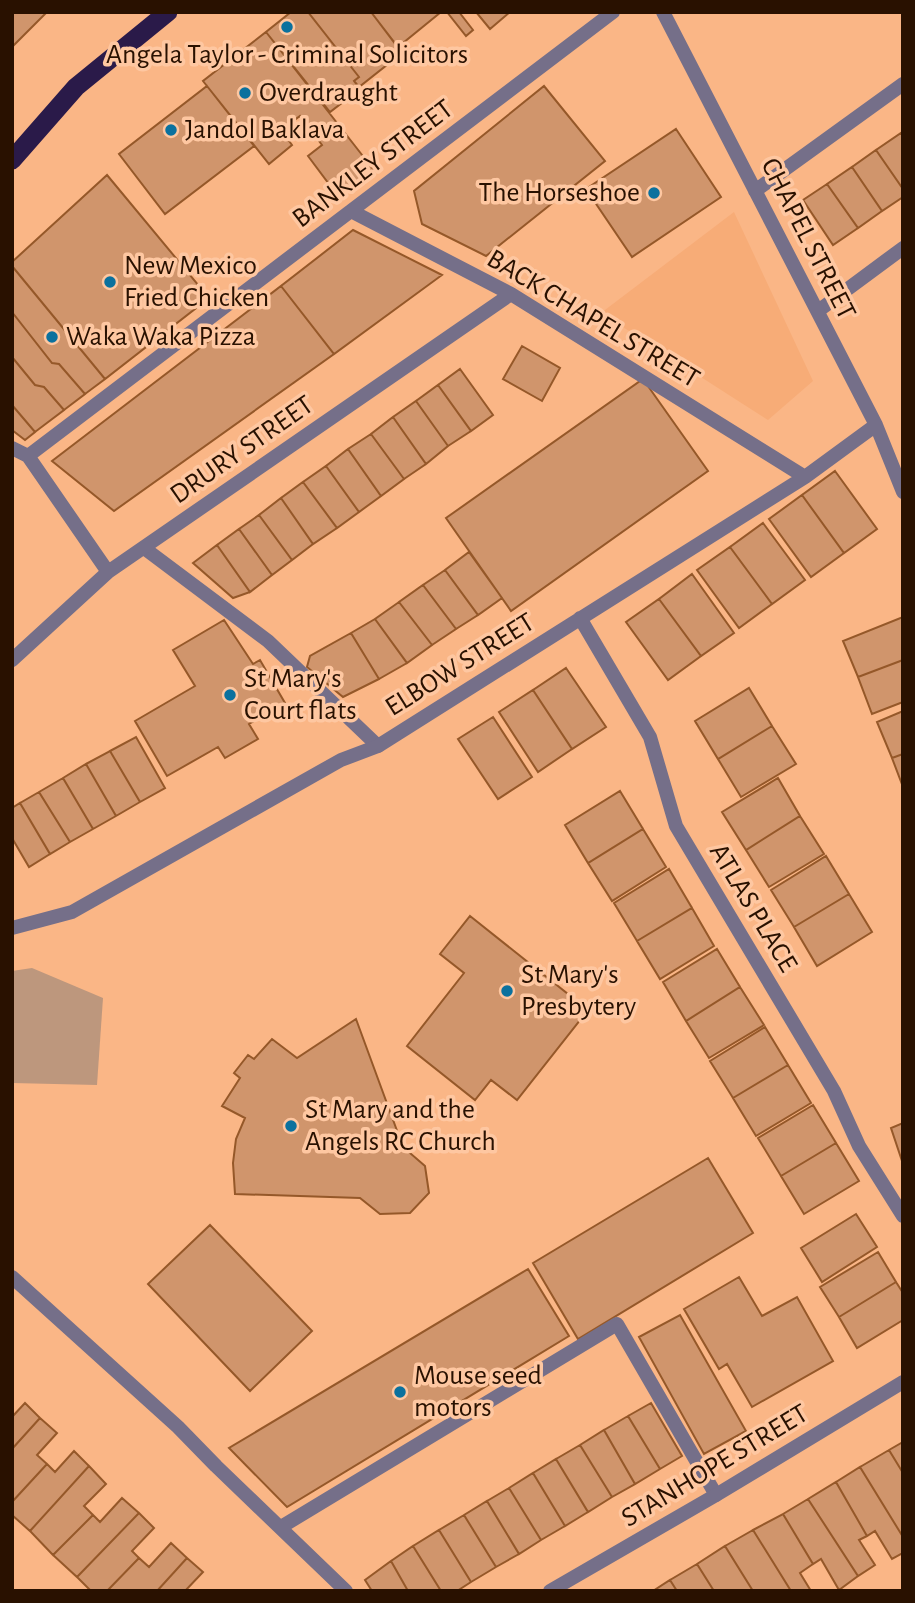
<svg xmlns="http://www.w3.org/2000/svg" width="915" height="1603" font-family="'Alegreya Sans',sans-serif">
	<rect width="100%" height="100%" fill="#fab686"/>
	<path fill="#f7ac77" d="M734,212L813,381L768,420L601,313Z"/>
	<path fill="#bd977d" d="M32,968L103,998L97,1085L12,1083V971Z"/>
	<path fill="#d0956c" stroke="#955829" stroke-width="2" d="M12,12H47L12,47Z
		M291,12H308L359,77L354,81L360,89L330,112L266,32Z
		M308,12H371L402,53L359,87L354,81L359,77Z
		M371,12H441L398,47Z
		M447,12H459L473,30L466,36Z
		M476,12H510L490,29Z
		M266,32L373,169L338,196L308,156L322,145L300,116L281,130L292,145L269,164L203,81Z
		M207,86L254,146L165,214L119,154Z
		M544,86L605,161L486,256L422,224L414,191Z
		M676,129L721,197L632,257L586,189Z
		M901,133L903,136V189L876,150Z
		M876,150L903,189V197L882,211L852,167Z
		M852,167L882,211L858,228L827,184Z
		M107,175L209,298L105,379L12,266V262Z
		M827,184L858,228L833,245L803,200Z
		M353,230L442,275L334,354L281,286Z
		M12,266L105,379L85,394L59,364L52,363L12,312Z
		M281,286L334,354L114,511L52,461Z
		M12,312L52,363L59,364L85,394L64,410L44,387L35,385L12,357Z
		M522,346L560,368L542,401L503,379Z
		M12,357L35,385L44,387L64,410L35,432L12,405Z
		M460,369L493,415L471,431L438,385Z
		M643,379L708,471L511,611L446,518Z
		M438,385L471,431L448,446L416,401Z
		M416,401L448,446L426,464L393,417Z
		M12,405L35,432L25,440L12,430Z
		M393,417L426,464L404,479L371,434Z
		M371,434L404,479L381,496L348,449Z
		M348,449L381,496L359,512L326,466Z
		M326,466L359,512L337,528L303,482Z
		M835,471L877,529L844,553L802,495Z
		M303,482L337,528L313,544L281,498Z
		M802,495L844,553L811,577L769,519Z
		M281,498L313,544L292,560L259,515Z
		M259,515L292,560L272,575L239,529Z
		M763,523L805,580L772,604L730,547Z
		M239,529L272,575L250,592L217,545Z
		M217,545L250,592L233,598L193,563Z
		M730,547L772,604L739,628L697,570Z
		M469,552L502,598L478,615L445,570Z
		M445,570L478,615L456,629L423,585Z
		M692,574L734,633L701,656L659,599Z
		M423,585L456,629L432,645L399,602Z
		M659,599L701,656L668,680L626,622Z
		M399,602L432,645L407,663L375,619Z
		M903,617V660L858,677L843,641Z
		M375,619L407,663L379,679L351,633Z
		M224,620L253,664L260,660L285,703L249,724L258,739L225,758L218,747L167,776L135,721L195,686L173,650Z
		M351,633L379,679L343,697L307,667L310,656Z
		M903,660V702L872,714L858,677Z
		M566,668L606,727L572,749L533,690Z
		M749,688L772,726L718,759L695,721Z
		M533,690L572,749L538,772L499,712Z
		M903,711V754L892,758L877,722Z
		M493,717L532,777L498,799L458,739Z
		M772,726L796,764L741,797L718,759Z
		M136,737L165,788L140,802L110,751Z
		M110,751L140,802L116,816L86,764Z
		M903,754V787L892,758Z
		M86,764L116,816L93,829L63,778Z
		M63,778L93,829L70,842L39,792Z
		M778,778L800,816L746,850L722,812Z
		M620,791L643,829L588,863L565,825Z
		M39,792L70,842L50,854L20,803Z
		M20,803L50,854L29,867L12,838V808Z
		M800,816L824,854L769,887L746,850Z
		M643,829L666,867L612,901L588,863Z
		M826,856L849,894L794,927L771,890Z
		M669,869L692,908L637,941L614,903Z
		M849,894L872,932L817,966L794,927Z
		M692,908L714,946L660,979L637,941Z
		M470,916L588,1010L517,1100L491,1080L475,1100L407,1046L464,973L440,954Z
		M717,949L740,987L686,1021L663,982Z
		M740,987L764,1025L709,1058L686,1021Z
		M356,1019L403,1147L425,1166L429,1193L410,1213L380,1214L360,1198L235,1194L233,1163L236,1139L245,1118L222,1106L240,1078L234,1073L248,1055L254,1059L272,1039L297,1058Z
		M765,1027L788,1065L733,1098L710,1061Z
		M788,1065L811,1103L756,1136L733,1098Z
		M813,1105L836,1143L781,1176L758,1138Z
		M903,1123V1164L891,1128Z
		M836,1143L859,1181L804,1214L781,1176Z
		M708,1158L753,1233L578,1339L533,1263Z
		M856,1214L877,1247L822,1282L801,1248Z
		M210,1225L312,1331L250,1391L148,1284Z
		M878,1252L896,1282L839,1317L820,1287Z
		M528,1269L569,1336L287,1507L229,1448Z
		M739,1277L762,1316L797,1297L833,1361L752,1407L727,1364L719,1369L684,1309Z
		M896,1282L903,1293V1320L857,1348L839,1317Z
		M680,1315L746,1431L704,1454L639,1337Z
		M25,1403L40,1418L12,1449V1417Z
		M651,1403L682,1456L660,1469L628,1416Z
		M628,1416L660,1469L635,1484L604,1430Z
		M40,1418L57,1433L37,1455L47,1464L12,1502V1449Z
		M604,1430L635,1484L612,1497L580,1445Z
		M903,1442V1473L889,1450Z
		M580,1445L612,1497L588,1512L556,1459Z
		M889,1450L903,1473V1537L860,1467Z
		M74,1451L89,1466L30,1531L12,1515V1502L47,1464L55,1472Z
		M556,1459L588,1512L565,1526L533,1473Z
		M89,1466L106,1484L84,1506L93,1515L53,1555L30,1531Z
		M860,1467L903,1537V1553L892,1559L875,1531L867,1536L836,1482Z
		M533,1473L565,1526L541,1540L509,1488Z
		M836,1482L867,1536L859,1540L875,1565L858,1576L808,1499Z
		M509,1488L541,1540L519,1554L487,1501Z
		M122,1498L139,1513L77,1577L53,1555L93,1515L100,1522Z
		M808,1499L858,1576L839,1590L821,1559L813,1564L783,1514Z
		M487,1501L519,1554L496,1567L464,1515Z
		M139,1513L154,1528L132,1551L139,1558L107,1591H91L77,1577Z
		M783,1514L813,1564L800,1573L811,1591H791L753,1530Z
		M464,1515L496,1567L471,1582L439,1530Z
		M439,1530L471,1582L457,1591H441L413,1546Z
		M753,1530L791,1591H753L725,1546Z
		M171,1543L187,1558L157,1591H107L139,1558L149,1567Z
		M413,1546L441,1591H408L391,1561Z
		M725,1546L753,1591H714L697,1564Z
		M187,1558L203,1572L185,1591H157Z
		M391,1561L408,1591H372L365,1580Z
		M697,1564L714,1591H677L670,1580Z
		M670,1580L677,1591H653Z"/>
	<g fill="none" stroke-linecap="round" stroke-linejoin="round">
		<path stroke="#756f89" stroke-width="14" d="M818,311L903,248
			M144,548L268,641L378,746
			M12,1277L178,1427L216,1466L346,1591
			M281,1527L617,1324L716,1495"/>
		<path stroke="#756f89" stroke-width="14" d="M663,12L876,425L903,492
			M755,191L903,84
			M351,211L511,294L805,477
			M12,448L28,456L108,572
			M28,456L613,12
			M580,618L650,737L676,826L834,1091L859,1146L903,1216
			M12,660L108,572L511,294
			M12,928L72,912L341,760L378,746L805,477L876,425
			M550,1591L716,1495L903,1382"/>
		<path stroke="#2a1a49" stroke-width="19" d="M12,160L76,87L168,12"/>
	</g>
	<g fill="#0b719e" stroke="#fec7a1" stroke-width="2.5">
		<circle cx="287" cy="27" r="7"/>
		<circle cx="245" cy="93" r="7"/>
		<circle cx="171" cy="130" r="7"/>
		<circle cx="654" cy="193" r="7"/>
		<circle cx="110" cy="282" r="7"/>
		<circle cx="52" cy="337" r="7"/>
		<circle cx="230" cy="695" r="7"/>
		<circle cx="507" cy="991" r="7"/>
		<circle cx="291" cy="1126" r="7"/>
		<circle cx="400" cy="1392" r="7"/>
	</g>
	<g text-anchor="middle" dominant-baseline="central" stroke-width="7" stroke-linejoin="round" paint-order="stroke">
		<g font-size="28" fill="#291100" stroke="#fec7a1" text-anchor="start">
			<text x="287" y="55" text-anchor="middle">Angela Taylor - Criminal Solicitors</text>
			<text x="259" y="93">Overdraught</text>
			<text x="185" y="130">Jandol Baklava</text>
			<text x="640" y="193" text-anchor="end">The Horseshoe</text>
			<text x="124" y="266">New Mexico<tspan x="124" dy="32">Fried Chicken</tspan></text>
			<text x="66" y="337">Waka Waka Pizza</text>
			<text x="244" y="679">St Mary's<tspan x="244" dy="32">Court flats</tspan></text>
			<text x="521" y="975">St Mary's<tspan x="521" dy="32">Presbytery</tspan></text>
			<text x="305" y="1110">St Mary and the<tspan x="305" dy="32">Angels RC Church</tspan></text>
			<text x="414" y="1376">Mouse seed<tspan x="414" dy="32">motors</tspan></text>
		</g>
		<g font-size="28" fill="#291100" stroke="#fec7a1">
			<text transform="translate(373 164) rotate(-37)">BANKLEY STREET</text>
			<text transform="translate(808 239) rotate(63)">CHAPEL STREET</text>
			<text transform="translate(593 319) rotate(31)">BACK CHAPEL STREET</text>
			<text transform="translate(242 450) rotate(-35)">DRURY STREET</text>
			<text transform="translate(460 665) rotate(-32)">ELBOW STREET</text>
			<text transform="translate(753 908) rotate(59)">ATLAS PLACE</text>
			<text transform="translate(715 1466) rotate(-31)">STANHOPE STREET</text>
		</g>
	</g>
	<rect width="915" height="1603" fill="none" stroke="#291100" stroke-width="28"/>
</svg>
